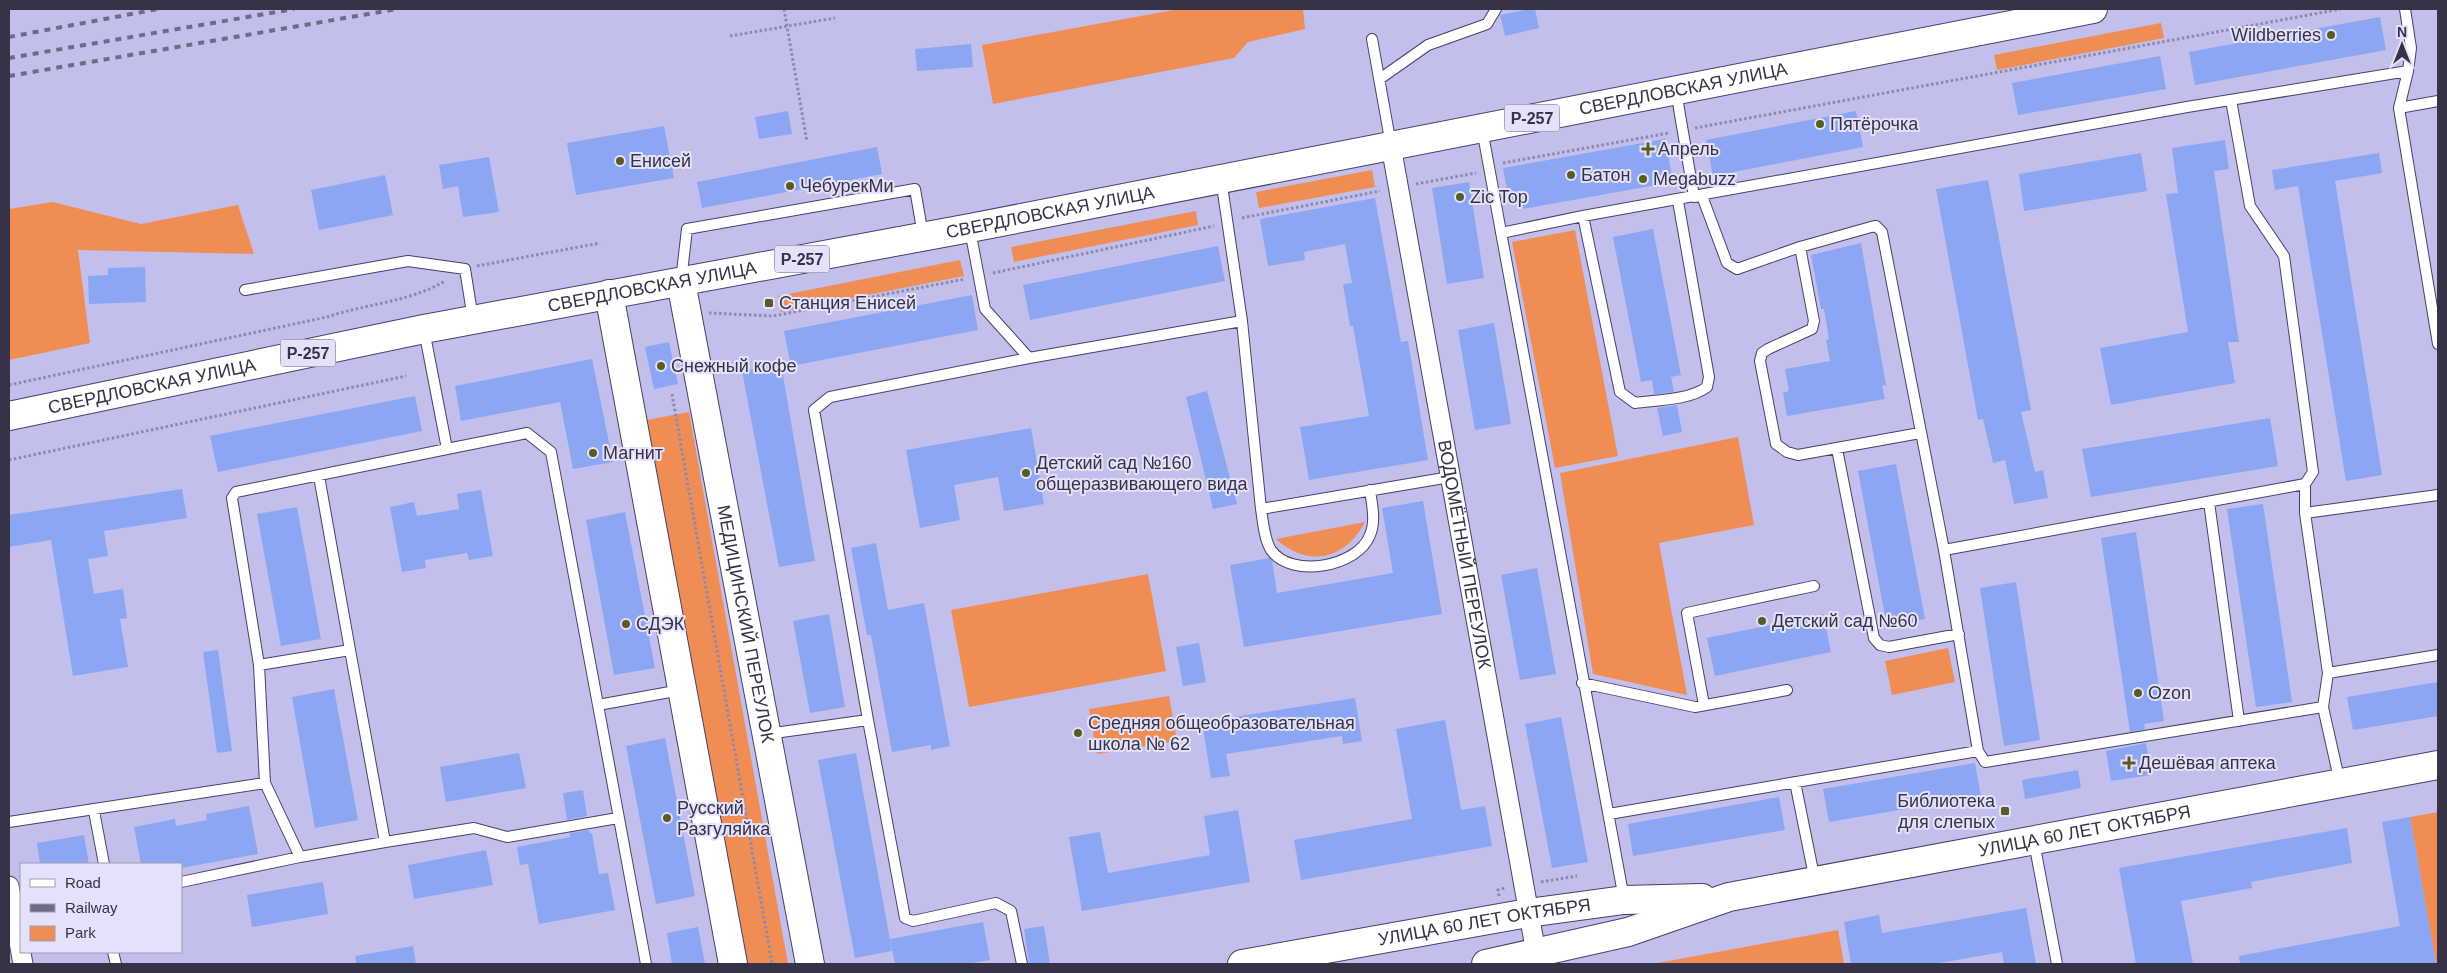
<svg xmlns="http://www.w3.org/2000/svg" width="2447" height="973" font-family="Arial,sans-serif">
	<rect width="100%" height="100%" fill="#c3bfec"/>
	<path fill="#f08d55" d="M1179,9H1303L1305,29L1248,42L1234,58L993,104L982,45Z
		M2161,23L2164,38L1997,70L1994,55Z
		M1372,170L1375,187L1259,208L1256,192Z
		M53,202L141,224L238,205L254,254L78,250L90,343L9,360V209Z
		M1196,211L1198,225L1014,262L1011,247Z
		M1575,230L1618,456L1555,468L1512,242Z
		M960,260L964,276L781,312L778,296Z
		M689,412L788,964H745L647,420Z
		M1738,437L1754,525L1659,543L1687,695L1593,674L1560,473Z
		M1365,522C1345,560 1308,568 1276,539Z
		M1148,574L1166,671L969,707L951,610Z
		M1948,648L1955,682L1892,695L1885,661Z
		M1169,696L1177,741L1097,754L1089,709Z
		M2438,812V964H2436L2410,817Z
		M1838,930L1844,964H1652Z"/>
	<path fill="#8ba6f3" d="M1530,9H1535L1539,28L1505,36L1500,15Z
		M2380,17L2386,50L2195,85L2189,52Z
		M971,44L973,67L917,71L915,49Z
		M2160,56L2166,89L2018,115L2012,83Z
		M788,111L792,134L759,139L755,117Z
		M1856,111L1863,147L1713,176L1706,140Z
		M664,126L674,178L576,195L567,143Z
		M1665,139L1673,182L1522,209L1520,199L1509,201L1503,168Z
		M2225,140L2229,169L2214,171L2239,342H2228L2235,383L2111,405L2100,348L2188,332L2166,194L2178,193L2172,148Z
		M877,147L882,174L702,208L697,182Z
		M2141,153L2147,191L2024,211L2019,174Z
		M2379,153L2382,173L2335,181L2382,475L2346,481L2298,186L2275,190L2272,170Z
		M489,157L499,212L463,217L458,186L443,189L439,165Z
		M385,175L393,215L319,230L311,190Z
		M1988,180L2031,410L2021,412L2035,472L2043,470L2048,498L2014,504L2005,460L1993,463L1983,419L1978,420L1936,189Z
		M1469,182L1484,278L1447,284L1432,188Z
		M1375,198L1401,342L1408,341L1428,460L1309,480L1300,427L1369,416L1353,326H1350L1343,284L1352,283L1345,244L1304,252L1305,260L1268,266L1260,219Z
		M1653,229L1681,375L1671,377L1674,392L1654,394L1652,380L1641,382L1613,237Z
		M1861,243L1886,385L1882,386L1885,399L1787,416L1783,393L1789,391L1785,369L1830,361L1826,340L1829,339L1824,309H1821L1811,255Z
		M1218,246L1225,281L1030,320L1023,285Z
		M145,267L146,302L89,304L88,276L108,275V268Z
		M972,295L978,330L791,366L784,331Z
		M1494,323L1511,424L1475,430L1458,330Z
		M669,342L678,384L654,389L645,347Z
		M592,359L613,462L573,469L560,402L461,421L455,386Z
		M781,364L815,561L779,567L742,371Z
		M1207,391L1237,504L1213,509L1186,397Z
		M415,396L422,431L218,472L210,436Z
		M1677,405L1682,432L1663,436L1657,408Z
		M2270,418L2278,466L2091,497L2082,449Z
		M1031,428L1044,504L1004,511L998,477L954,485L960,520L920,528L906,450Z
		M1896,464L1925,619L1887,627L1858,471Z
		M182,489L187,518L104,531L108,556L88,559L94,594L123,589L127,618L120,619L128,667L73,676L51,540L9,547V515Z
		M481,490L493,556L469,560L467,553L425,560L426,568L402,572L390,507L414,502L417,516L459,509L457,494Z
		M1423,501L1442,614L1244,647L1230,565L1270,558L1272,560L1277,593L1393,573L1382,508Z
		M2263,504L2292,702L2256,707L2227,509Z
		M297,507L321,639L281,646L257,514Z
		M625,512L655,668L614,675L586,520Z
		M2136,532L2164,721L2144,724L2145,729L2130,732L2101,538Z
		M876,543L888,610L924,603L950,746L931,750V745L892,752L871,635H867L851,548Z
		M1537,568L1556,674L1520,680L1501,575Z
		M2016,582L2040,740L2004,746L1980,588Z
		M829,614L845,707L810,713L793,621Z
		M1823,614L1831,652L1715,676L1707,638Z
		M1199,643L1206,682L1183,686L1176,647Z
		M218,650L232,751L217,753L203,652Z
		M2438,682V716L2353,730L2347,697Z
		M334,689L358,820L315,828L292,697Z
		M1355,698L1362,741L1343,744L1342,736L1226,754L1230,776L1211,778L1202,722Z
		M1561,717L1588,862L1552,868L1525,724Z
		M1445,720L1461,810L1485,806L1492,846L1301,880L1294,840L1412,819L1396,729Z
		M665,738L695,896L656,904L626,746Z
		M2146,743L2151,775L2111,781L2106,751Z
		M519,753L526,788L446,802L440,767Z
		M856,753L892,951L855,958L818,760Z
		M1975,763L1981,796L1829,822L1823,789Z
		M2078,770L2081,788L2025,799L2022,780Z
		M583,790L587,816L567,820L563,793Z
		M1779,797L1785,830L1633,856L1628,824Z
		M249,806L258,854L181,868V864H141L134,827L175,819L176,826L207,820L206,814Z
		M1238,810L1250,882L1082,911L1069,837L1100,832L1108,873L1210,855L1204,816Z
		M2410,817L2436,964H2240L2239,956L2400,926L2382,822Z
		M2347,828L2352,863L2251,882L2252,888L2181,901L2193,964H2136L2119,868Z
		M589,830L590,834L592,833L599,874L608,873L615,910L539,924L528,864L520,865L517,847L570,837V833Z
		M84,835L89,864H40L37,843Z
		M486,850L493,885L414,899L408,865Z
		M323,882L328,914L252,927L247,895Z
		M2026,908L2036,964H2004L2002,952L1934,964H1851L1844,922L1879,915L1882,933Z
		M983,922L990,960L966,964H895L890,939Z
		M1044,926L1050,964H1029L1024,929Z
		M698,927L705,964H672L667,933Z
		M413,946L416,964H356L355,956Z"/>
	<g fill="none" stroke-linecap="round" stroke-linejoin="round">
		<defs>
			<path id="service" d="M1372,39L1391,145
				M2408,71L2399,108L2438,344
				M1381,78L1428,45L1487,24L1496,9
				M1676,91L1694,197L1702,196L1727,263L1737,269L1800,247L1814,321L1812,329L1768,349L1762,353L1760,361L1776,444L1787,452L1798,455L1920,433
				M2231,100L2250,206L2284,256L2313,472L2305,484V513L2328,673L2323,707
				M2399,108L2438,101
				M1482,129L1624,899
				M1583,216L1620,392L1635,403C1657,400 1690,400 1707,387L1709,377L1678,201
				M1501,233L1583,216L2187,107L2408,71L2411,48L2405,9
				M1800,247L1871,227L1876,226L1882,232L1944,550L1978,751
				M681,281L687,229L915,189L923,235
				M245,290L408,261L465,269L473,319
				M1242,321L1261,509L1450,477
				M424,330L447,449L527,433L551,452L598,705L681,690
				M1029,358L1242,321L1221,179
				M1837,449L1874,638L1880,645L1889,647L1959,634
				M2209,502L2239,721
				M2305,508V513L2438,495
				M1261,509C1263,521 1264,539 1271,550C1291,579 1358,567 1370,535C1376,521 1372,505 1370,490
				M1944,550L2305,484V489
				M350,650L385,842L474,828L507,837L618,818
				M259,665L350,650L319,476
				M2328,673L2438,655
				M1582,683L1695,707L1787,690
				M598,705L646,964
				M1704,705L1687,613L1814,586
				M868,720L814,410L830,397L1029,358L985,309L970,230
				M767,734L868,720L905,918L913,921L996,903L1011,911L1022,964
				M1795,782L1815,881
				M94,811L104,864
				M1609,814L1978,751L1985,762L2323,707L2340,783
				M9,822L265,783L259,665L232,498L236,492L447,449
				M2034,842L2057,964
				M300,857L385,842
				M181,882L300,857L265,783
				M113,952L116,964"/>
			<g id="minor">
				<path id="s1" d="M1391,146L1538,964"/>
				<path d="M9,886L23,964"/>
			</g>
			<g id="secondary">
				<path id="s2" d="M681,282L810,964"/>
				<path d="M609,294L733,964"/>
				<path id="s3" d="M1242,964L1528,913L1624,900L1702,898"/>
				<path id="s4" d="M1486,964L1628,932L1729,897L2438,765"/>
			</g>
			<g id="trunk">
				<path id="s5" d="M9,416L424,329L970,228L2093,9"/>
			</g>
		</defs>
		<use href="#service" stroke="#464168" stroke-width="12"/>
		<use href="#minor" stroke="#464168" stroke-width="21"/>
		<use href="#secondary" stroke="#464168" stroke-width="30"/>
		<use href="#trunk" stroke="#464168" stroke-width="30"/>
		<path stroke="#8c89ac" stroke-width="3" stroke-dasharray="2.5 2.5" stroke-linecap="butt" d="M784,9L807,142
			M730,36L835,18
			M1695,128L2341,9
			M1503,163L1669,133
			M1416,184L1476,173
			M1242,218L1380,191
			M477,266L600,243
			M993,273L1214,226
			M709,313L773,316L965,279
			M9,385L327,317C365,304 410,302 445,281
			M672,394L772,964
			M9,460L406,376
			M1541,882L1577,876
			M1499,896L1498,890L1505,888"/>
		<use href="#service" stroke="#fff" stroke-width="10"/>
		<use href="#minor" stroke="#fff" stroke-width="19"/>
		<use href="#secondary" stroke="#fff" stroke-width="28"/>
		<use href="#trunk" stroke="#fff" stroke-width="28"/>
		<path stroke="#6e6b88" stroke-width="4" stroke-dasharray="6 6" stroke-linecap="butt" d="M9,37L158,9
			M9,58L294,9
			M9,76L397,9"/>
	</g>
	<g fill="#5a5a27" stroke="#e4e2fa" stroke-width="2">
		<circle cx="2331" cy="35" r="5"/>
		<circle cx="1820" cy="124" r="5"/>
		<path d="M1645.5 141.5h5v5h5v5h-5v5h-5v-5h-5v-5h5z"/>
		<circle cx="620" cy="161" r="5"/>
		<circle cx="1571" cy="175" r="5"/>
		<circle cx="1643" cy="179" r="5"/>
		<circle cx="790" cy="186" r="5"/>
		<circle cx="1460" cy="197" r="5"/>
		<rect x="764" y="298" width="10" height="10" rx="2.5"/>
		<circle cx="661" cy="366" r="5"/>
		<circle cx="593" cy="453" r="5"/>
		<circle cx="1026" cy="473" r="5"/>
		<circle cx="1762" cy="621" r="5"/>
		<circle cx="626" cy="624" r="5"/>
		<circle cx="2138" cy="693" r="5"/>
		<circle cx="1078" cy="733" r="5"/>
		<path d="M2126.5 755.5h5v5h5v5h-5v5h-5v-5h-5v-5h5z"/>
		<rect x="2000" y="806" width="10" height="10" rx="2.5"/>
		<circle cx="667" cy="818" r="5"/>
	</g>
	<g text-anchor="middle" dominant-baseline="central" stroke-width="4" stroke-linejoin="round" paint-order="stroke">
		<g fill="#e4e2fa" stroke="#6a687b" stroke-width="1">
			<rect x="1504.5" y="104.5" width="55" height="27" rx="4"/>
			<rect x="774.5" y="245.5" width="55" height="27" rx="4"/>
			<rect x="280.5" y="339.5" width="55" height="27" rx="4"/>
		</g>
		<g font-size="16" font-weight="bold" fill="#353345">
			<text x="1532" y="118">Р-257</text>
			<text x="802" y="259">Р-257</text>
			<text x="308" y="353">Р-257</text>
		</g>
		<g font-size="18" fill="#353345" stroke="#e4e2fa" text-anchor="start">
			<text x="2321" y="35" text-anchor="end">Wildberries</text>
			<text x="1830" y="124">Пятёрочка</text>
			<text x="1658" y="149">Апрель</text>
			<text x="630" y="161">Енисей</text>
			<text x="1581" y="175">Батон</text>
			<text x="1653" y="179">Megabuzz</text>
			<text x="800" y="186">ЧебурекМи</text>
			<text x="1470" y="197">Zic Top</text>
			<text x="779" y="303">Станция Енисей</text>
			<text x="671" y="366">Снежный кофе</text>
			<text x="603" y="453">Магнит</text>
			<text x="1036" y="463">Детский сад №160<tspan x="1036" dy="21">общеразвивающего вида</tspan></text>
			<text x="1772" y="621">Детский сад №60</text>
			<text x="636" y="624">СДЭК</text>
			<text x="2148" y="693">Ozon</text>
			<text x="1088" y="723">Средняя общеобразовательная<tspan x="1088" dy="21">школа № 62</tspan></text>
			<text x="2139" y="763">Дешёвая аптека</text>
			<text x="1995" y="801" text-anchor="end">Библиотека<tspan x="1995" dy="21">для слепых</tspan></text>
			<text x="677" y="808">Русский<tspan x="677" dy="21">Разгуляйка</tspan></text>
		</g>
		<g font-size="18" fill="#353345" stroke="#e4e2fa">
			<text stroke="none"><textPath href="#s5" startOffset="1706">СВЕРДЛОВСКАЯ УЛИЦА</textPath></text>
			<text stroke="none"><textPath href="#s5" startOffset="1061">СВЕРДЛОВСКАЯ УЛИЦА</textPath></text>
			<text stroke="none"><textPath href="#s5" startOffset="656">СВЕРДЛОВСКАЯ УЛИЦА</textPath></text>
			<text stroke="none"><textPath href="#s5" startOffset="146">СВЕРДЛОВСКАЯ УЛИЦА</textPath></text>
			<text stroke="none"><textPath href="#s1" startOffset="415">ВОДОМЁТНЫЙ ПЕРЕУЛОК</textPath></text>
			<text stroke="none"><textPath href="#s2" startOffset="348">МЕДИЦИНСКИЙ ПЕРЕУЛОК</textPath></text>
			<text stroke="none"><textPath href="#s4" startOffset="614">УЛИЦА 60 ЛЕТ ОКТЯБРЯ</textPath></text>
			<text stroke="none"><textPath href="#s3" startOffset="246">УЛИЦА 60 ЛЕТ ОКТЯБРЯ</textPath></text>
		</g>
	</g>
	<rect width="2447" height="973" fill="none" stroke="#353345" stroke-width="20"/>
	<rect x="20" y="863" width="162" height="90" fill="#e4e2fa" stroke="#9e9cb2"/>
	<rect x="30" y="879" width="25" height="8" fill="#ffffff" stroke="#9e9cb2"/>
	<text x="65" y="888" font-size="15" fill="#353345">Road</text>
	<rect x="30" y="904" width="25" height="8" fill="#6e6b88" stroke="#9e9cb2"/>
	<text x="65" y="913" font-size="15" fill="#353345">Railway</text>
	<rect x="30" y="926" width="25" height="15" fill="#f08d55" stroke="#9e9cb2"/>
	<text x="65" y="938" font-size="15" fill="#353345">Park</text>
	<g transform="translate(2402 45)" stroke="#e4e2fa" stroke-width="4" paint-order="stroke">
	<path d="M0-4L9 19L0 12L-9 19Z" fill="#353345"/>
	<text y="-8" font-size="14" font-weight="bold" text-anchor="middle" fill="#353345">N</text>
	</g>
</svg>
